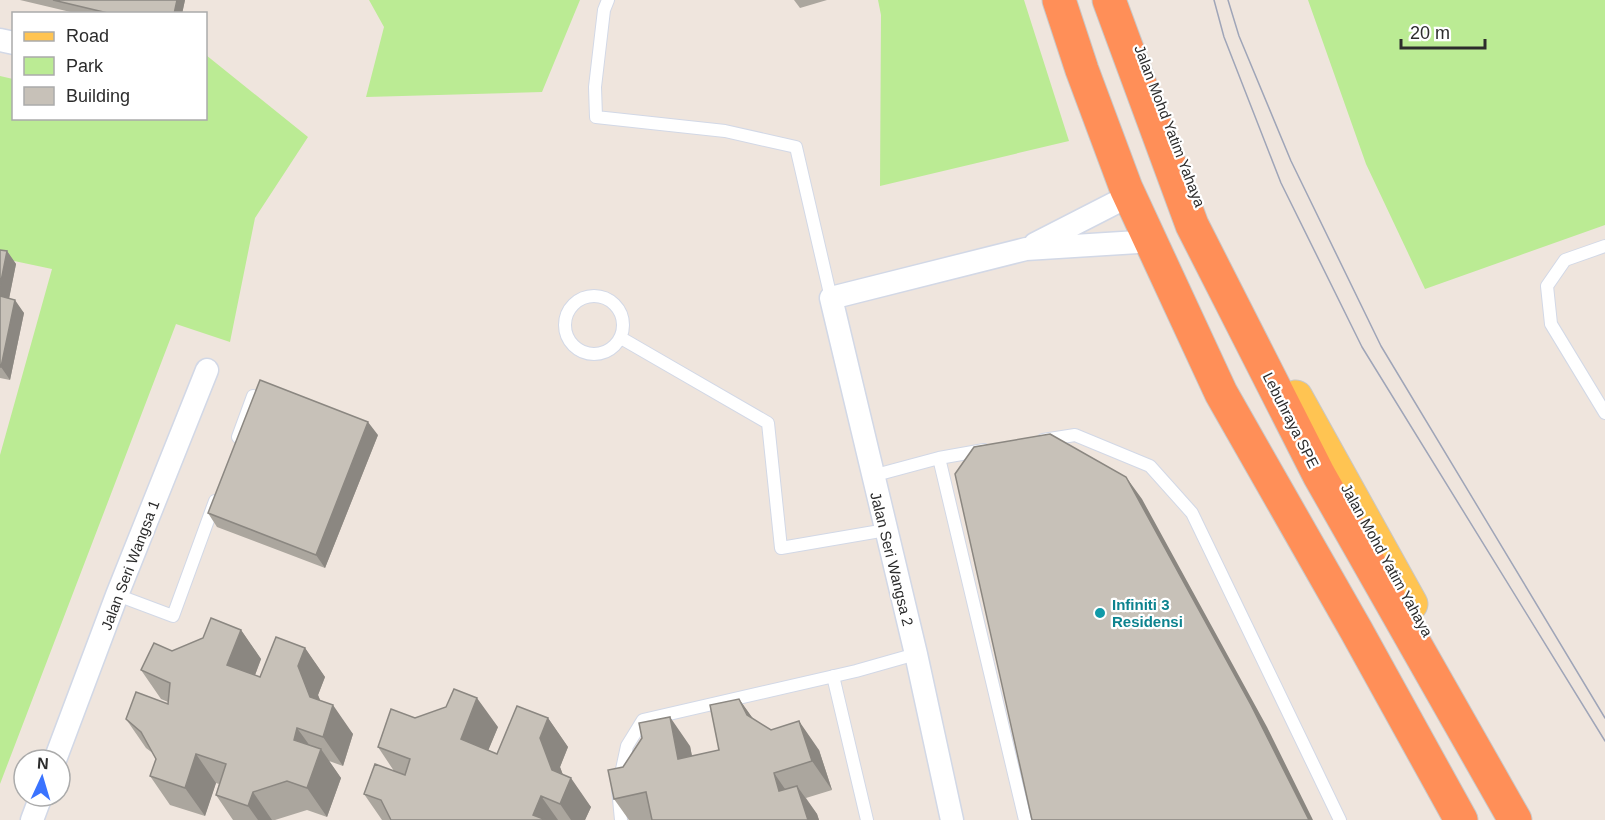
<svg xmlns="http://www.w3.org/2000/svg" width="1605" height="820" font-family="Helvetica,sans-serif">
	<rect width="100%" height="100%" fill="#efe5dd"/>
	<path fill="#bbeb94" d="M369,0H580L542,92L366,97L384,27Z
		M878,0H1024L1069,141L880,186L881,15Z
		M1308,0H1605V225L1425,289L1366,164Z
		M206,55L308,137L255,218L230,342L176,324L0,784V455L52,269L0,258V76L13,79L14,118H206Z"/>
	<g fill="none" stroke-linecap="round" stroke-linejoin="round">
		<defs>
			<path id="service" d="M608,0L604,10L595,87L596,117L725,131L796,147L831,298
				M1605,246L1565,260L1547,286L1551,324L1605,413
				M565 325a29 29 0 1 1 58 0a29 29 0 1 1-58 0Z
				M621,338L768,423L781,548L886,530
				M238,437L253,396
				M1043,440L1075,435L1150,466L1192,513L1340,820
				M939,458L1025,820
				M872,476L939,458L984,450
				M117,595L173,616L215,501
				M833,676L867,820
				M621,820L618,788L627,746L643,720L856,671L916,654"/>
			<path id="minor" d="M0,40L14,43
				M1035,244L1119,201
				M55,760L117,595L207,370
				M32,820L41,796
				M952,820L916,654L831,298L1026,249L1138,242"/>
			<path id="primary" d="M1296,397L1411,604"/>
			<path id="motorway" d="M1059,0L1082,70L1126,188L1221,393L1356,630L1461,820
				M1109,0L1192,225L1319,475L1515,820"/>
		</defs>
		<use href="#service" stroke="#d2d8e6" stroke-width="14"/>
		<use href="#minor" stroke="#d2d8e6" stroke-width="25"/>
		<use href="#primary" stroke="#c8c8c8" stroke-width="35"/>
		<use href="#motorway" stroke="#c8c8c8" stroke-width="35"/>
		<use href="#service" stroke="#fff" stroke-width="12"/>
		<use href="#minor" stroke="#fff" stroke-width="22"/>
		<use href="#primary" stroke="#ffc452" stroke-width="33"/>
		<use href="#motorway" stroke="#ff8f58" stroke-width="33"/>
		<path stroke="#9fa5b8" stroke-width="1.5" d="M1214,0L1224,37L1281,183L1362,347L1605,741
			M1228,0L1239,36L1291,161L1381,346L1605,718"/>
	</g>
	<path fill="#aba69e" d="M20,0H185L182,14H79Z
		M794,0H827L800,8Z
		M0,250L7,251L16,264L9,298L24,313L10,380L0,378Z
		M378,435L325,568L217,527L208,513Z
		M241,630L261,659L255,675L260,677L305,648L325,677L318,695L320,700L353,734L343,766L329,761L341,778L327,817L307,810L275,820H233L216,795L219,784L216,783L205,816L170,805L150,776L156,759L154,754L146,748L126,719L168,704V702L161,699L141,670L172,651Z
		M739,699L753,719L771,730L819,750L832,790L806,798L817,814L819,820H629L614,799L623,767L690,746L692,756L719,750Z
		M415,718L498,727L488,750L497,754L548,718L568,747L560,767L563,775L591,807L585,820H382L364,794L394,771L378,747Z"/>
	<path fill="#8b8781" d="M177,0H185L182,14H174Z
		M7,251L16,264L7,309L0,299V286Z
		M15,300L24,313L10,380L1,367Z
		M368,422L378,435L325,568L316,555Z
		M1126,477L1142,499L1267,727L1313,820H1309Z
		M241,630L261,659L248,694L227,665Z
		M305,648L325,677L318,695L328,720L333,705L353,734L343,766L323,737L310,697L298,666Z
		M477,698L498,727L481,768L461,739Z
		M739,699L759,727L747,715Z
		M670,717L690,746L698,787L678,759Z
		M548,718L568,747L560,767L567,786L571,778L591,807L585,820H571L560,804L552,770L540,738Z
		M799,721L819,750L832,790L812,761Z
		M297,728L318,757L294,740Z
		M321,749L341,778L327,817L307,788Z
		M196,754L216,783L205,816L185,788Z
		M774,773L794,802L779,791Z
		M797,786L817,814L819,820H808Z
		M253,792L272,820H258L248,806Z
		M541,796L558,820H537L533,815Z"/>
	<path fill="#c7c1b8" stroke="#8b8781" stroke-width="1.5" d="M53,0H177L174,14H112Z
		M0,250L7,251L0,286Z
		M0,296L15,300L1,367H0Z
		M260,380L368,422L316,555L208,513Z
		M1050,434L1126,477L1251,705L1309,820H1032L955,474L974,447Z
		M211,618L241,630L227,665L260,677L276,637L305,648L298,666L310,697L333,705L323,737L297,728L294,740L321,749L307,788L287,781L253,792L248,806L216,795L226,764L196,754L185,788L150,776L156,759L141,732L126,719L136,692L168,704L170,683L141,670L154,643L172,651L203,638Z
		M454,689L477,698L461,739L497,754L517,706L548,718L540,738L552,770L571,778L560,804L541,796L533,815L546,820H391L381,800L364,794L375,764L405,775L410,759L378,747L391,709L415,718L446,707Z
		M739,699L747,715L771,730L799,721L812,761L774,773L779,791L797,786L808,820H652L646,792L614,799L608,770L623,767L642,738L639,723L670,717L678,759L719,750L710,705Z"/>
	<circle fill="#0f9aa8" stroke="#fff" stroke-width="2" cx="1100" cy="613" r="6"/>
	<g text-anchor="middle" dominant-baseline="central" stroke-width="4.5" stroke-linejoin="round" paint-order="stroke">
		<g font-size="15" fill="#2c2c2c" stroke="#fff">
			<text transform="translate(1170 126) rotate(69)">Jalan Mohd Yatim Yahaya</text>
			<text transform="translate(1291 420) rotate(63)">Lebuhraya SPE</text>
			<text transform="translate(892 559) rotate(76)">Jalan Seri Wangsa 2</text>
			<text transform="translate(1387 560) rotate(61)">Jalan Mohd Yatim Yahaya</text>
			<text transform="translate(130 565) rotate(-69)">Jalan Seri Wangsa 1</text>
		</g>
		<g font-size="15" font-weight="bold" fill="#0d838f" stroke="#fff" text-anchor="start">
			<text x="1112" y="604">Infiniti 3<tspan x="1112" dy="17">Residensi</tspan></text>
		</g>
	</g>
	<rect x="12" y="12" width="195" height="108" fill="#ffffff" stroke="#ababab" stroke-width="1.5"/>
	<rect x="24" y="32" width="30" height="9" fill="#ffc452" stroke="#ababab" stroke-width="1.5"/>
	<text x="66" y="42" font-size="18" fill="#2c2c2c">Road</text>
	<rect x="24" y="57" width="30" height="18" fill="#bbeb94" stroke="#ababab" stroke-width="1.5"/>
	<text x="66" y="72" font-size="18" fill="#2c2c2c">Park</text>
	<rect x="24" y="87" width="30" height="18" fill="#c7c1b8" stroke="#ababab" stroke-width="1.5"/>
	<text x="66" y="102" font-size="18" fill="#2c2c2c">Building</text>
	<g transform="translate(42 778) rotate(4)"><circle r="28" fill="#ffffff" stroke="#ababab" stroke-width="1.5"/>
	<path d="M0-4.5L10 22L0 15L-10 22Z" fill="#3a73ff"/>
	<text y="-9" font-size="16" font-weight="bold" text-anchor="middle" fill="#2c2c2c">N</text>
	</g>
	<path d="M1401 39v9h84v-9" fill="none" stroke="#2c2c2c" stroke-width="3"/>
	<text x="1410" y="39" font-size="18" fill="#2c2c2c" stroke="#ffffff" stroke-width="4.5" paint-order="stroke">20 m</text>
</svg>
